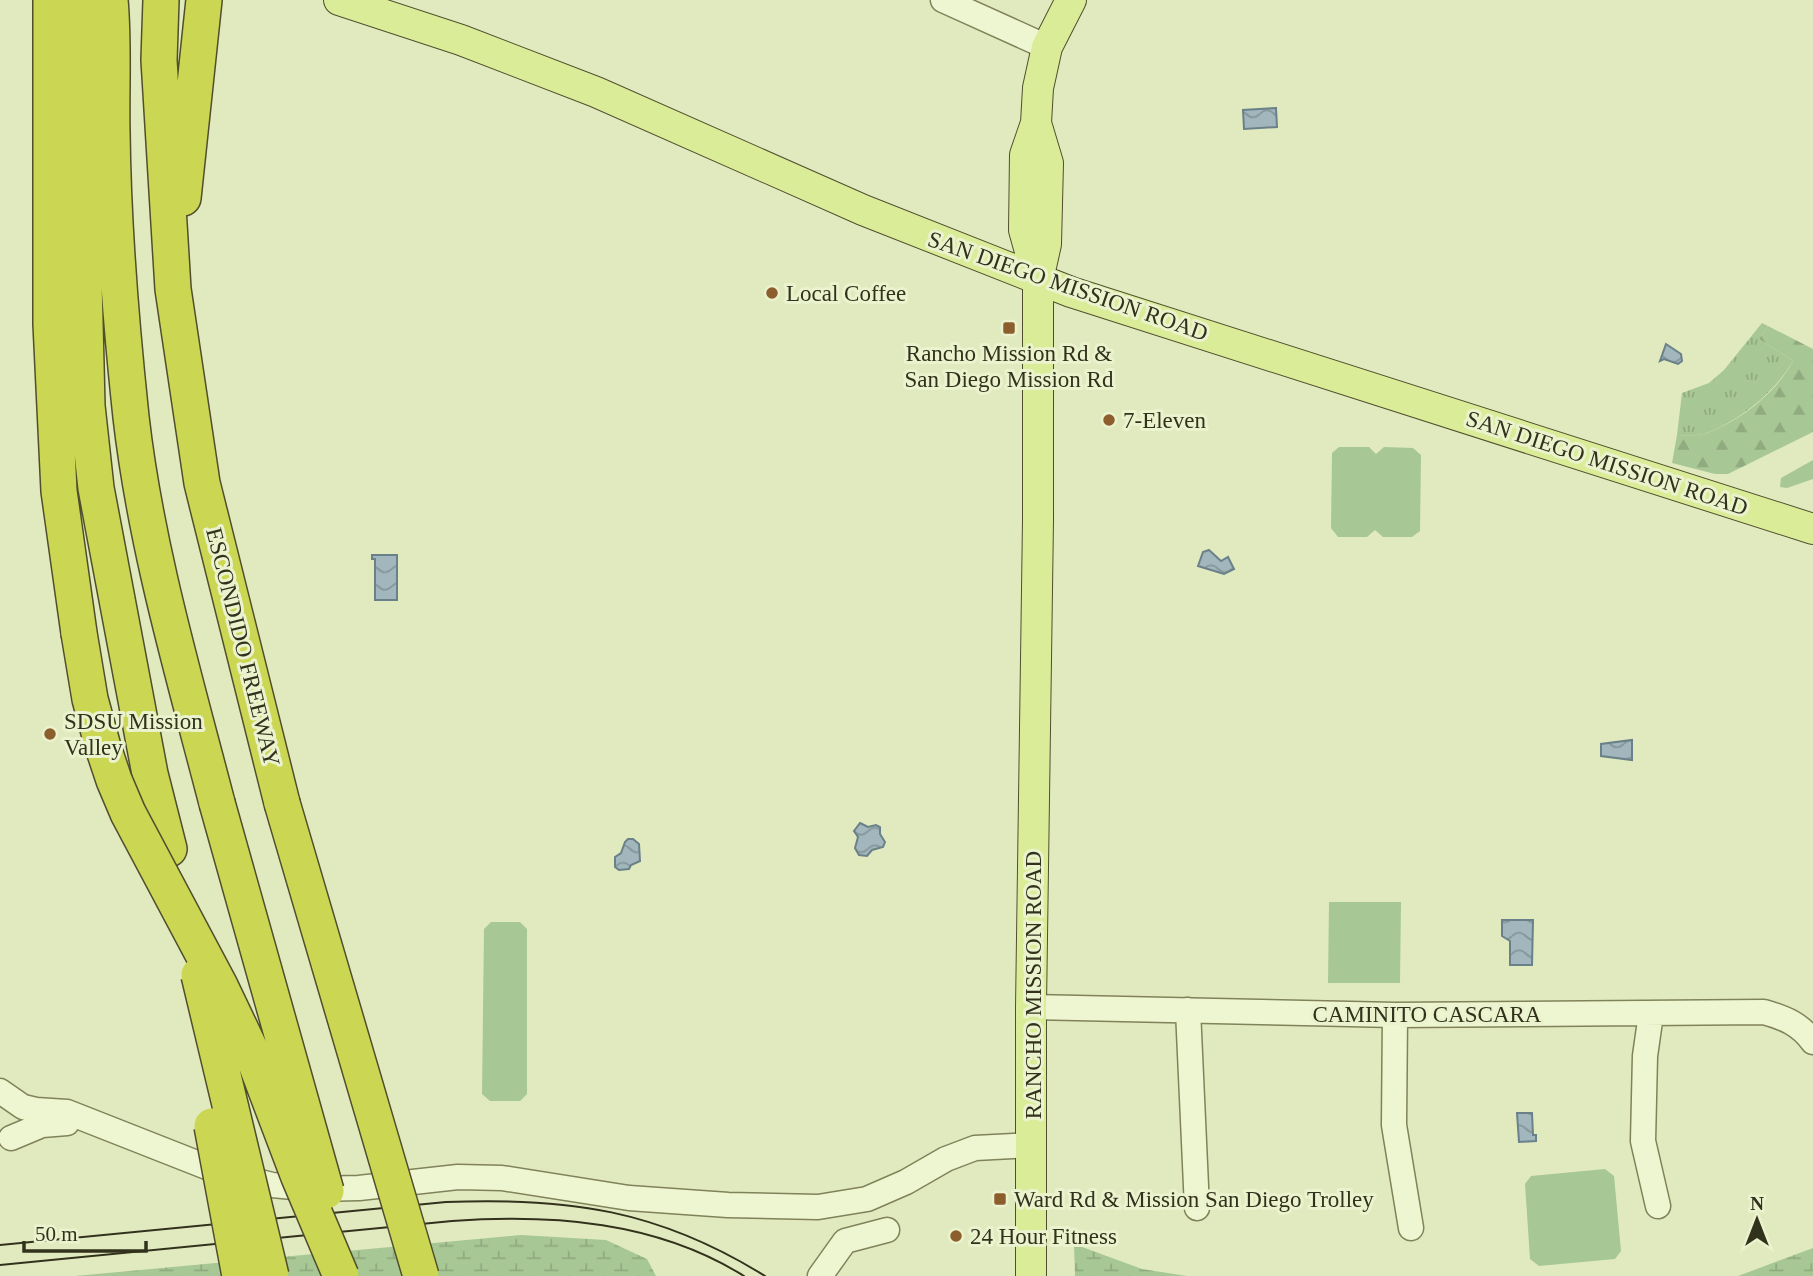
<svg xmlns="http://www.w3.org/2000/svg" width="1813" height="1276" font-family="Georgia,serif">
	<defs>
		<pattern id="grass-tufts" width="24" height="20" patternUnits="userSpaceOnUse" patternTransform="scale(1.75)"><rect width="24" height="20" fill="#a7c794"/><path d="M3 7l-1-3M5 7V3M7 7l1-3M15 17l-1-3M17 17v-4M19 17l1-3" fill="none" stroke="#90ab7f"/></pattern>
		<pattern id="forest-firs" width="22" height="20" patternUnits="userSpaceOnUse" patternTransform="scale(1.75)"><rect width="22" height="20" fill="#a7c794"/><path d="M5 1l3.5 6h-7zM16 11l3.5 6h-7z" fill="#90ab7f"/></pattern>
		<pattern id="wetland-marsh" width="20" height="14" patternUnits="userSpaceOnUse" patternTransform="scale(1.75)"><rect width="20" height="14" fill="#a7c794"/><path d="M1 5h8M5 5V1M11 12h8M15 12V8" fill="none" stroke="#90ab7f"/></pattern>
		<pattern id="water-waves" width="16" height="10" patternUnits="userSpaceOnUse" patternTransform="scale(1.75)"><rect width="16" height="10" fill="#a2b7bd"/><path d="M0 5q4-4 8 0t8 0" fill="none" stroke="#859599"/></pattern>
	</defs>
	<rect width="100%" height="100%" fill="#e1eabf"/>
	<path fill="url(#grass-tufts)" d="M1762,323L1768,326L1759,339L1793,361C1774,393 1740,421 1704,434C1696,436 1686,435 1677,435L1682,393L1709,383L1724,370Z"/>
	<path fill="url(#forest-firs)" d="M1768,326L1813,349V432L1728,474H1715L1672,463L1677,435C1686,435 1696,436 1704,434C1739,422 1776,393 1793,361L1759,339Z"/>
	<path fill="url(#wetland-marsh)" d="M521,1235L606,1240L647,1259L656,1276H75Z
		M1074,1244L1142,1269L1187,1276H1075Z
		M1813,1248V1276H1738Z"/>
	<path fill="#a7c794" d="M1339,447H1369L1376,454L1384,447L1413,448L1421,455L1420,531L1412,537H1383L1375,530L1367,537H1338L1331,528L1332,453Z
		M1813,460V479L1787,488L1780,487L1781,478Z
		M1329,902H1401L1400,983H1328Z
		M491,922H520L527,929V1094L520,1101H490L482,1094L484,929Z
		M1605,1169L1614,1176L1621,1251L1615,1259L1539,1266L1530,1259L1525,1184L1531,1176Z"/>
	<path fill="url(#water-waves)" stroke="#6a8189" stroke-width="2" d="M1276,108L1277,127L1244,129L1243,110Z
		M1666,344L1681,354L1682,361L1678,364L1664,359L1660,361Z
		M1209,550L1221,561L1228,557L1234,569L1224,574L1198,566L1203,552Z
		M372,555H397V600H375V559H372Z
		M1632,740V760L1601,756V744Z
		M860,823L868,827L876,825L880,827V834L885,842L883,847L872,850L867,856L859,855L855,848L858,837L854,831Z
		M628,839H633L639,844L640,861L631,865L629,869L619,870L615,867V857L621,853L625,842Z
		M1502,920H1533L1532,965H1510V941L1502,936Z
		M1517,1113H1532L1533,1135H1536V1141L1519,1142Z"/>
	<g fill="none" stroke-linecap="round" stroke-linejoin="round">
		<defs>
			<path id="minor" d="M943,0L1047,47
				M1031,1007L1395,1015L1764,1012C1785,1018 1800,1024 1813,1042
				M1188,1010L1197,1208
				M1651,1014L1645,1056L1643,1141L1658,1206
				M1395,1015L1394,1125L1411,1228
				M0,1091L23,1107L36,1110L67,1112L217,1171L272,1185L315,1189L359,1188L458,1177L502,1178L629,1198L728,1205L818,1207L867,1199L906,1182L946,1159L975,1148L1032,1145
				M11,1138L42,1125L67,1123
				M820,1276L845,1241L887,1230"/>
			<path id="major" d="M339,0L461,40L596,92L863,210L1071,292L1813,529
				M1036,123L1048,163L1046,244L1038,280L1024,230L1025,155L1036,123L1038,88L1047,47L1071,0
				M1031,1276V1007L1038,520V280"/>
			<path id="highway" d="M51,0V324L59,491L79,633
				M83,0L80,115L87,406L96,488L150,774L169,849
				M110,0C114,44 111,88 112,132C113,227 121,323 131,417C146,548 184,676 217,803
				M161,0L159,60L173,289L202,483L282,803
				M183,198L204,0"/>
		</defs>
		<use href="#minor" stroke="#808259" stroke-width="27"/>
		<use href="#major" stroke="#504f2d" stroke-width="32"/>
		<use href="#highway" stroke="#504f2d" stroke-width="38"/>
		<use href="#minor" stroke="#eef6d1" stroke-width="24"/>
		<use href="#major" stroke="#dbec98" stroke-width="30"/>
		<use href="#highway" stroke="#cbd653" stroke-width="35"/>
		<path stroke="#32321c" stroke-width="2" d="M0,1245L446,1202C568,1197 659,1210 765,1276
			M0,1265L452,1221C552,1214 656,1221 744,1276"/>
		<defs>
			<path id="highway-bridge" d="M79,633L90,699L103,747L114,780L128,813L220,986L252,1053L299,1177L341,1276
				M217,803L326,1191
				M282,803L421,1276
				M199,975L271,1276
				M212,1126L240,1276"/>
		</defs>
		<use href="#highway-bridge" stroke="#504f2d" stroke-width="38" stroke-linecap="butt"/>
		<use href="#highway-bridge" stroke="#cbd653" stroke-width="35"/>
	</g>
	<g fill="#8d5e2d" stroke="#eaf2ce" stroke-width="2.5">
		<circle cx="772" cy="293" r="7"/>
		<rect x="1002" y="321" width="14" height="14" rx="3.5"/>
		<circle cx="1109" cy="420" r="7"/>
		<circle cx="50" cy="734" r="7"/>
		<rect x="993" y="1192" width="14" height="14" rx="3.5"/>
		<circle cx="956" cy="1236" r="7"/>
	</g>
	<g text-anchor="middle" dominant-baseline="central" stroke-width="6" stroke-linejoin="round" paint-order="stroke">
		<g font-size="23" fill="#32321c" stroke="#eaf2ce">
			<text transform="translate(1068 286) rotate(19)">SAN DIEGO MISSION ROAD</text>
			<text transform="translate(1607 463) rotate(18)">SAN DIEGO MISSION ROAD</text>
			<text transform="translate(243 647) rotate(76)">ESCONDIDO FREEWAY</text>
			<text transform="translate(1033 985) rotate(-90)">RANCHO MISSION ROAD</text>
			<text x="1427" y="1014">CAMINITO CASCARA</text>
		</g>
		<g font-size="23" fill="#32321c" stroke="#eaf2ce" text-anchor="start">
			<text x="786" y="293">Local Coffee</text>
			<text x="1009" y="353" text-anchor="middle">Rancho Mission Rd &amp;<tspan x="1009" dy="26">San Diego Mission Rd</tspan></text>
			<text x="1123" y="420">7-Eleven</text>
			<text x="64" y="721">SDSU Mission<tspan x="64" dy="26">Valley</tspan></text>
			<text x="1014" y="1199">Ward Rd &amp; Mission San Diego Trolley</text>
			<text x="970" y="1236">24 Hour Fitness</text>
		</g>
	</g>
	<g transform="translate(1757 1220)" stroke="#eaf2ce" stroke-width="5" paint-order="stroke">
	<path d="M0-5L12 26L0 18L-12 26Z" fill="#32321c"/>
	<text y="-10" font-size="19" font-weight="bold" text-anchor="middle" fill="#32321c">N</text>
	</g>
	<path d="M24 1241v10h122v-10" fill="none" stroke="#32321c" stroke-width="3.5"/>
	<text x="35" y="1241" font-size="21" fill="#32321c" stroke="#eaf2ce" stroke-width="5" paint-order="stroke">50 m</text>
</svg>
